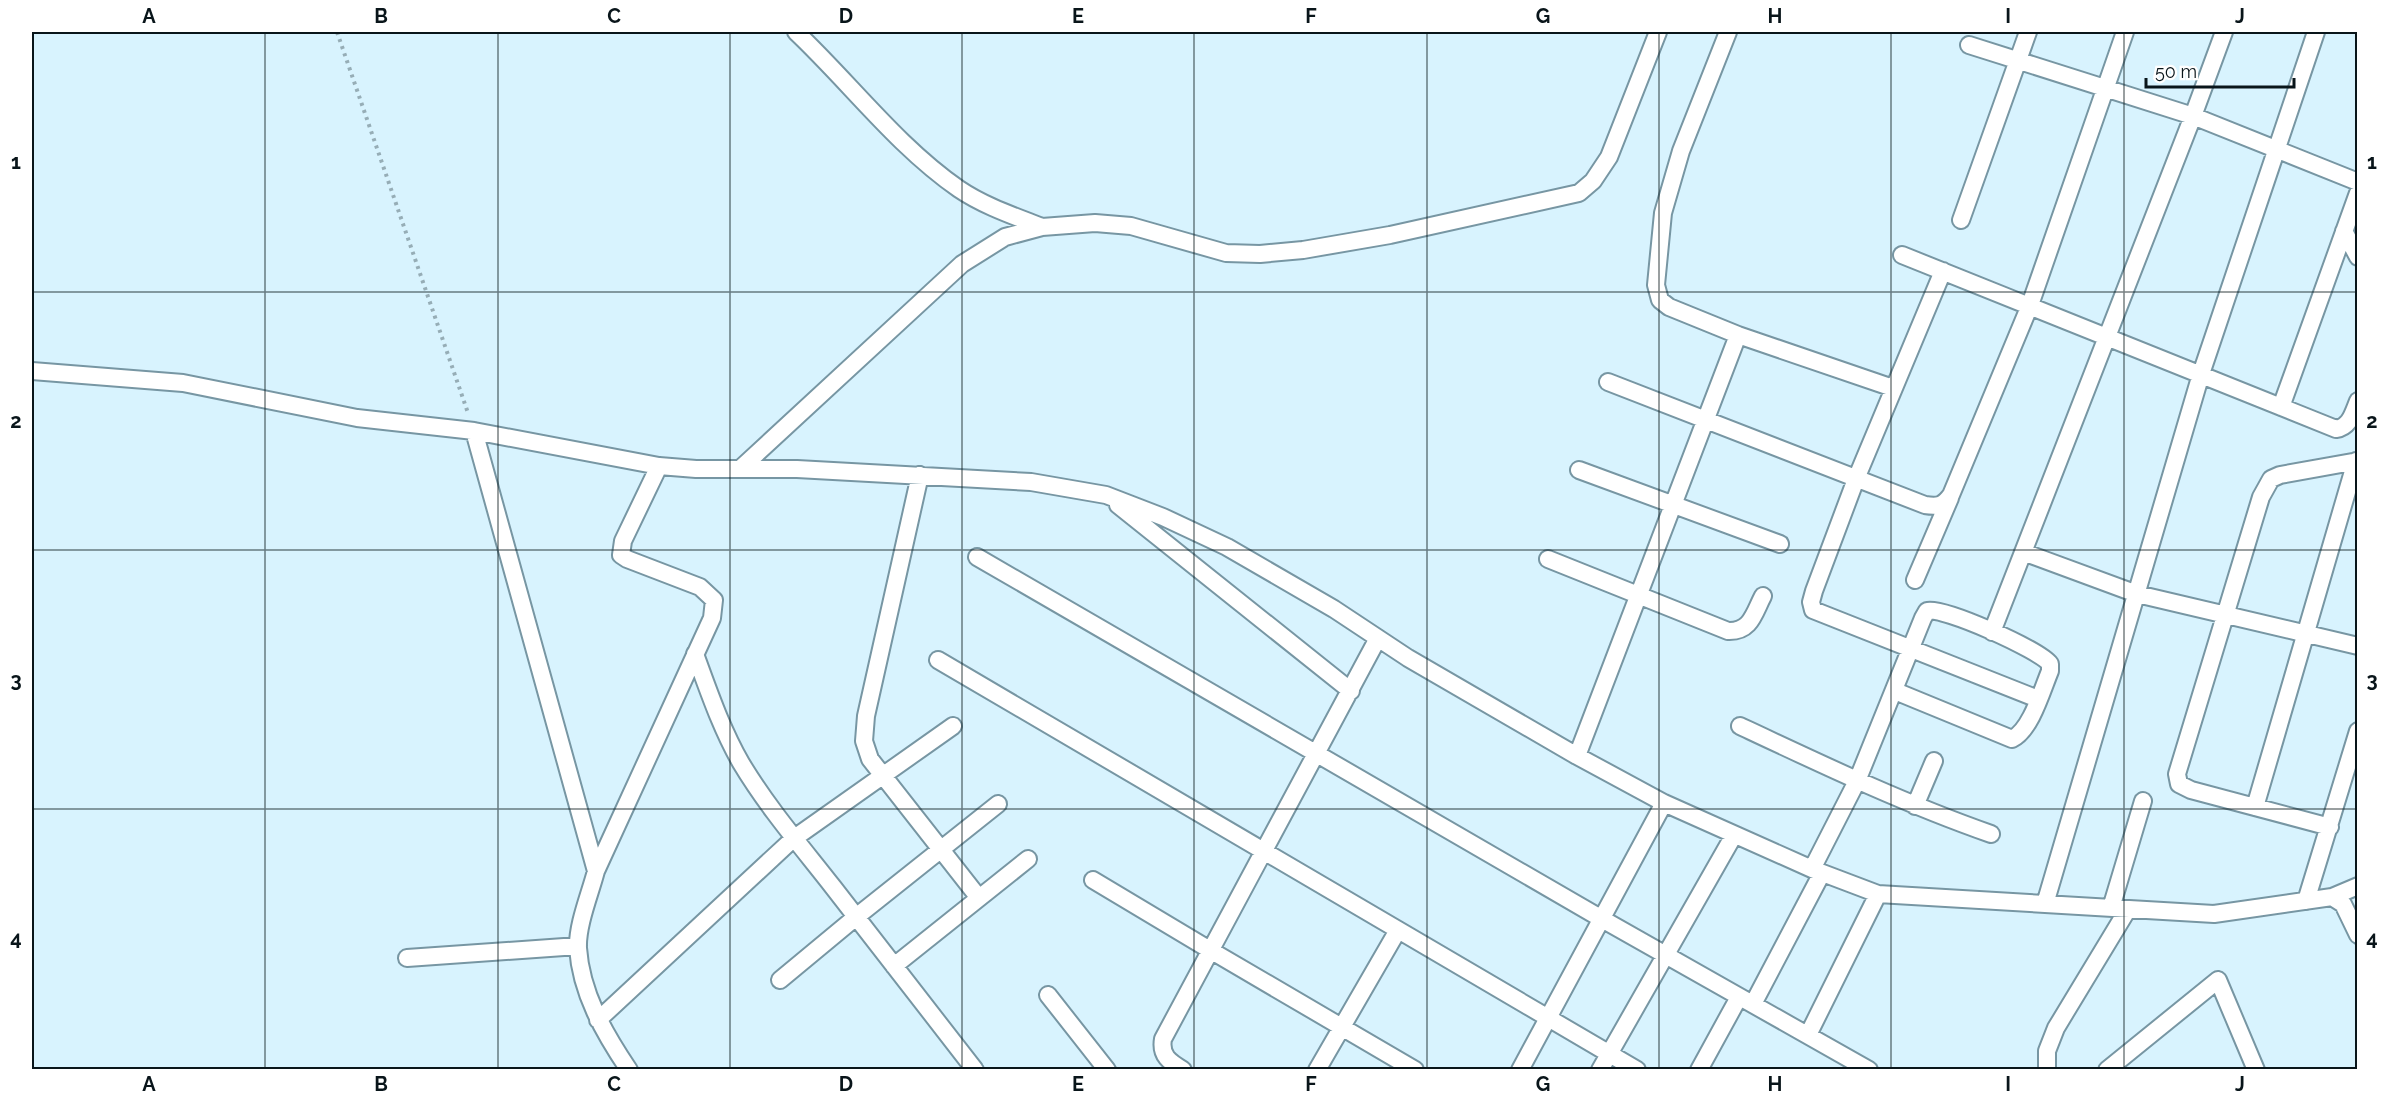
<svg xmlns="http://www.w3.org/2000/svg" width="2389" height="1101" font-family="Raleway,sans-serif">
	<rect width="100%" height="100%" fill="#d8f3fe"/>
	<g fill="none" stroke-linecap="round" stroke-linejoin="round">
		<defs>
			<path id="street" d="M796,32C850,83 897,146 959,189C984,206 1014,216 1042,227
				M1728,32L1681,151L1663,213L1656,285L1660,300L1669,307L1738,335
				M1969,45L2193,116L2358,182
				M1961,220L2028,32
				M2344,231L2358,257
				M1902,255L2336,429C2350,427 2353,413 2358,401
				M1943,271L1856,479L1814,591L1811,602L1813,610L2038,699
				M32,371L183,383L357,418L474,431L659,466L696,469H797L1031,482L1106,495L1163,517L1227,547L1334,609L1408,658L1577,756L1664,803L1812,869L1878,894L2214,914L2332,897L2343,904L2358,935
				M1608,382L1925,505C1938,507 1943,506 1951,495L2030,305L2125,32
				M2281,407L2358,193
				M474,431L596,871
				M740,469L962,264L1005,237L1042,227L1095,223L1131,226L1226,253L1260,254L1303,250L1390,235L1579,193L1593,181L1609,157L1658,32
				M1579,470L1780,544
				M920,475L866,716L864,741L870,759L979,898
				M1118,505L1351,691
				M2023,552L2137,594L2358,646
				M977,557L1602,919L1869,1070
				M1548,559L1728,631C1751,632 1754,613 1763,596
				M1915,580L1950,498
				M1992,632L2193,116L2224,32
				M695,654C709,692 721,728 741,763C768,808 801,846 833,887C881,948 928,1009 975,1070
				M938,660L1637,1070
				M1740,726C1823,765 1905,804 1991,834
				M1577,756L1738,335L1893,388
				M1915,806L1934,761
				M2255,807L2356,461
				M2330,827L2191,790L2179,784L2177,774L2261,497L2271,479L2280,475L2358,461
				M1812,869L1857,781L1923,618L1927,611C1942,606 2040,650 2050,664V671C2042,690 2031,730 2012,739L1895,691
				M1093,880L1210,950L1415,1070
				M2332,897L2358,886
				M2306,901L2358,731
				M2045,904L2201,374L2316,32
				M2111,908L2143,801
				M407,958L578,946
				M894,966L1028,859
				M780,980L856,917L998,804
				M1048,995L1107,1070
				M1753,1004L1822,873
				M598,1020L793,839L953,726
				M1808,1035L1878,894
				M629,1070C604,1033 581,993 578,948C577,925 590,894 596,871L712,618L714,600L700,587L627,559L621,555L623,541L659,466
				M1183,1070C1170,1062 1160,1056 1163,1039L1378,638
				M1317,1070L1398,930
				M1520,1070L1664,803
				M1600,1070L1734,835
				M1699,1070L1739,997
				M2047,1070V1051L2056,1028L2128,909
				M2107,1070L2218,980L2256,1070"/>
		</defs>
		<use href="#street" stroke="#7796a3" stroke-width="20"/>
		<path stroke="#96adb6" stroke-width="4" stroke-dasharray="3 4.5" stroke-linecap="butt" d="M337,32L468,413"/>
		<use href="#street" stroke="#fff" stroke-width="16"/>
	</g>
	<path fill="none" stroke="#09151a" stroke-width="1.5" stroke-opacity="0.55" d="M265,32V1070M498,32V1070M730,32V1070M962,32V1070M1194,32V1070M1427,32V1070M1659,32V1070M1891,32V1070M2124,32V1070M32,292H2358M32,550H2358M32,809H2358"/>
	<rect width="2389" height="1101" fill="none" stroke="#ffffff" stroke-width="66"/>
	<path d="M2146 78v9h148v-9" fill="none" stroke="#09151a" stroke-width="3"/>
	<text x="2155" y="78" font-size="18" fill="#09151a" stroke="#ffffff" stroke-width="4.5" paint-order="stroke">50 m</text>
	<rect x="33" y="33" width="2323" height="1035" fill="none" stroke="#09151a" stroke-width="2"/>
	<g font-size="20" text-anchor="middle" font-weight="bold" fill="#09151a">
		<text x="149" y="23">A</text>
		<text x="381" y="23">B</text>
		<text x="614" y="23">C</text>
		<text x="846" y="23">D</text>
		<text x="1078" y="23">E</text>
		<text x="1311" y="23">F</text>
		<text x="1543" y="23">G</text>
		<text x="1775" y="23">H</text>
		<text x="2008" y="23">I</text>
		<text x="2240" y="23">J</text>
		<text x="16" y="169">1</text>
		<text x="2372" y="169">1</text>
		<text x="16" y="428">2</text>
		<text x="2372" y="428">2</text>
		<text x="16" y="687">3</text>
		<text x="2372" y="687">3</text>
		<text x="16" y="945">4</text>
		<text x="2372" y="945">4</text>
		<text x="149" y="1091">A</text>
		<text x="381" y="1091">B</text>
		<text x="614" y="1091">C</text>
		<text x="846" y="1091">D</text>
		<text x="1078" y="1091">E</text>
		<text x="1311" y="1091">F</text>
		<text x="1543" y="1091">G</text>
		<text x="1775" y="1091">H</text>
		<text x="2008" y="1091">I</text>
		<text x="2240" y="1091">J</text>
	</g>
</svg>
